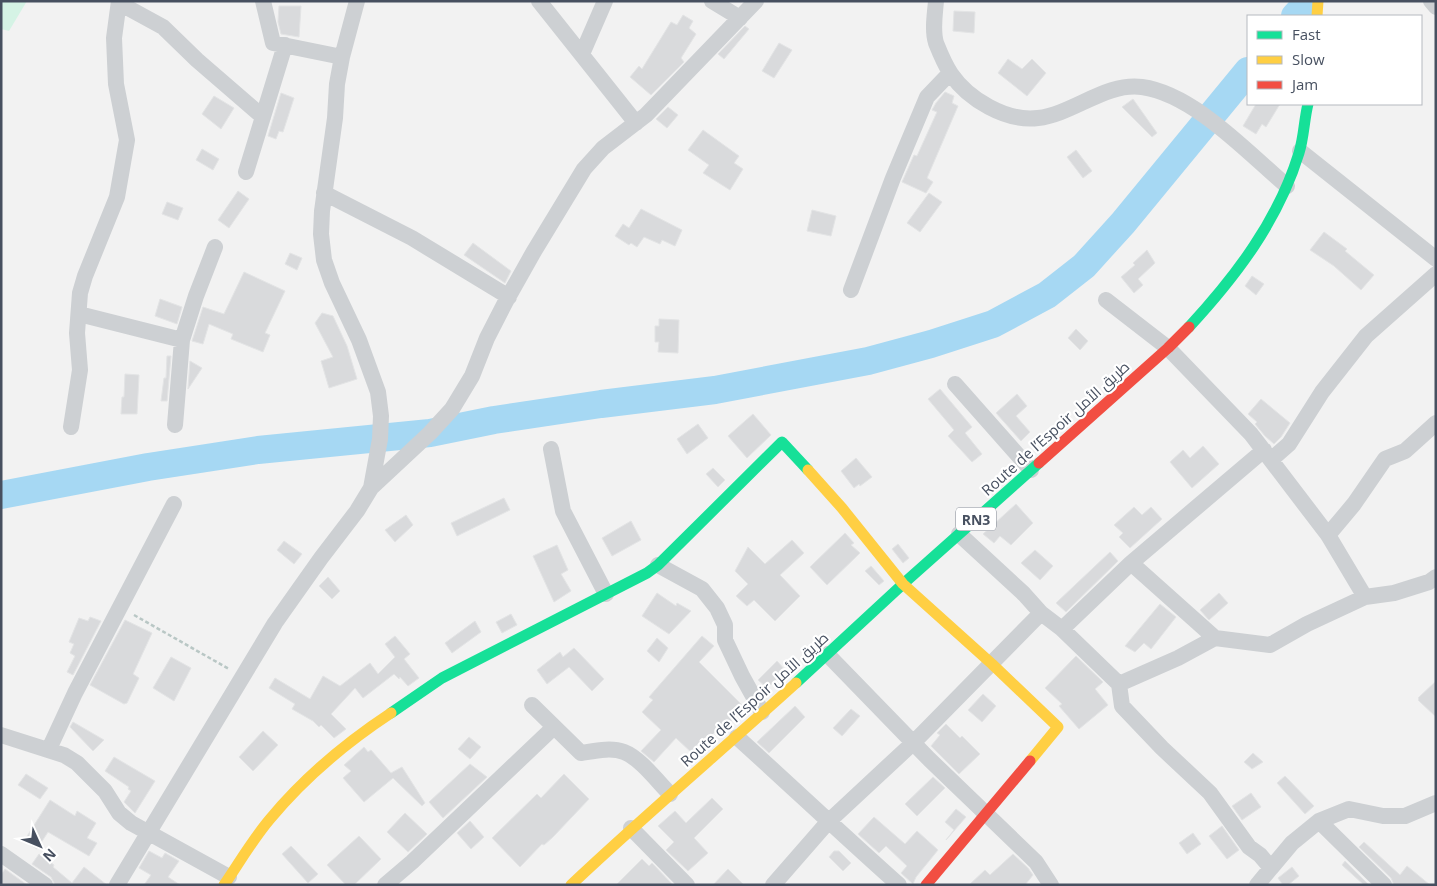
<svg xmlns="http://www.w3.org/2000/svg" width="1437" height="886" font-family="'Open Sans',Cairo,sans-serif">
	<rect width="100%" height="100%" fill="#f2f2f2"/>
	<path fill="#d5f3e5" d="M1,1H27L9,31L1,29Z"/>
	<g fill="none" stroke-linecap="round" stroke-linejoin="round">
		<path stroke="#a6d8f3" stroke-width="28" d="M1295,16L1309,1
			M1,495L148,467L258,450L430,433L494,420L601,404L715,390L868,361L931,344L993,324L1047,295L1084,266L1123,223L1248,71"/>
	</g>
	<path fill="#d9dadc" stroke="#e3e4e5" d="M279,6H301L299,37L281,34L278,22Z
		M954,11L975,12L974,33L953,31Z
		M683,15L693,21L689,28L696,34L681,58L684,62L651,95L630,77L639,66L642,69L671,22L677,25Z
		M745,26L749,29L724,59L718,54Z
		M779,43L792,50L774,78L762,71Z
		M1008,59L1022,69L1032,59L1046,73L1027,96L998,73Z
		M945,92L954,96L952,103L958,106L927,178L933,182L926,193L902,182L914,155L917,156L937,112L932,110L936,103Z
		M281,93L294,98L283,132L279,131L276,139L268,136Z
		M214,96L234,108L221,129L202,114Z
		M1133,99L1157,133L1152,137L1122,107Z
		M1256,104H1280L1266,127L1262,124L1256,134L1243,126Z
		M668,107L678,115L667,128L656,119Z
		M703,130L739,156L734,163L743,169L730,190L703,173L709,165L688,150Z
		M202,149L219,159L213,170L196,160Z
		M1076,150L1092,171L1083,178L1067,157Z
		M238,191L249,199L229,228L218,220Z
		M929,193L942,202L920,232L907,223Z
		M167,202L183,208L178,220L162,214Z
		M641,209L682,230L675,246L662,240L660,244L644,237L637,247L631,243L629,245L615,236L623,224L629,228Z
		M812,210L836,216L831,236L807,231Z
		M1324,232L1347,249L1345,251L1374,275L1361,290L1334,266L1310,250Z
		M473,243L511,271L505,283L464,255Z
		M1147,250L1155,263L1138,279L1143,285L1134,293L1121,277L1135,265L1133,263Z
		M290,253L302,258L297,270L285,264Z
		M244,272L285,291L265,333L270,335L263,352L231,339L233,334L209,324L203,344L192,341L203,307L224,314Z
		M1252,276L1264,284L1256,295L1245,286Z
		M160,299L182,307L177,324L155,316Z
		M322,313L333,316L347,346L357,379L329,388L321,361L333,357L315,323Z
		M659,319L679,320L678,353L658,352L659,342H655V326H659Z
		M1076,329L1088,341L1080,350L1068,338Z
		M167,356H171L167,401H161L164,378H166Z
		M190,361L202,368L188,389Z
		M125,374L139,375L137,414H121L122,397H124Z
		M940,389L972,427L965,433L982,454L972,462L948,436L954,430L928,399Z
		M1017,394L1027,406L1016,416L1030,432L1021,441L996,413Z
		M1261,399L1290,423L1281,437L1274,444L1265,436L1255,424L1257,422L1248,414Z
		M753,414L771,435L747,458L728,436Z
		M698,424L708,438L687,454L677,439Z
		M1203,446L1219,464L1192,488L1170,462L1183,450L1190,458Z
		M856,458L872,477L860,486L859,484L854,488L841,471Z
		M713,468L725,480L718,487L706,474Z
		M504,498L510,510L457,536L451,523Z
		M1016,504L1033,523L1011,545L1000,536L994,543L983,534Z
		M1134,507L1142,515L1151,507L1162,519L1130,548L1119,537L1123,533L1114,525Z
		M406,515L413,525L395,542L385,530Z
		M631,521L641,540L612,556L602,538Z
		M845,533L854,543L851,545L860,553L827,585L810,567Z
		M792,540L804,553L780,575L800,596L775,621L754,600L747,606L736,596L748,584L735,571L748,547L765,564Z
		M284,541L302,554L294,564L277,550Z
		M898,544L909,558L903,563L892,549Z
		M557,545L568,570L561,574L571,591L554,602L533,556Z
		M1035,550L1053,566L1040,580L1021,563Z
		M1110,552L1118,561L1066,612L1056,603Z
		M871,566L884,581L879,585L865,571Z
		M328,577L340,591L332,599L319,586Z
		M657,593L676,606L677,603L691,611L669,634L642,616Z
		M1219,593L1228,603L1209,620L1200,610Z
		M1160,604L1176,617L1151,649L1144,643L1135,652L1125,646Z
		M511,614L517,625L502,633L496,622Z
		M90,617L101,621L73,675L67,672L75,656L70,653L74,644L69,642L79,618L88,621Z
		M125,620L152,633L133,674L139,678L127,703L124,704L90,685Z
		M475,621L481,632L452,653L445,643Z
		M395,636L410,654L404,659L419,678L408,686L400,677L399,679L394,674L363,698L355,688L331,714L346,729L334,738L321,725L319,727L313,721L292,709L295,704L269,688L275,678L310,699L323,676L340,686L370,663L378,674L395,657L385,644Z
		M702,636L714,646L699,662L742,705L743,710L730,722L727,720L693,754L676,738L654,762L641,751L661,730L642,712L653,700L649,697Z
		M657,638L668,648L659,662L647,651Z
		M574,648L604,679L592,691L569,667L547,684L537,670L560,652L563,657Z
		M1076,656L1103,682L1095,689L1108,705L1079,729L1059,706L1062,704L1045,688Z
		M171,657L191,668L174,701L153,688Z
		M777,661L786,671L767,688L758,680Z
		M1436,681V717L1418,700L1419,699L1418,698Z
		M983,694L996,706L982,722L968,710Z
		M795,706L805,717L769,753L757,742Z
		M851,709L860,716L842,736L833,728Z
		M73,722L104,740L93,751L70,727Z
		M946,724L960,738L962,736L980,754L959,774L931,746L940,735L937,733Z
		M263,731L278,745L253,771L239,757Z
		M469,737L481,747L470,759L458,749Z
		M364,747L368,752L371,750L391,773L402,767L425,803L422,806L393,778L364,802L343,778L351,771L344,765Z
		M1253,753L1263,762L1252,769L1244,762Z
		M114,757L155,781L135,813L124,802L131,791L128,789L129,787L105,771Z
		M470,764L487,777L443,818L429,802Z
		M26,774L48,788L40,799L18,785Z
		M564,774L589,799L553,837L544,845L542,844L520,867L492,838L537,794L541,798Z
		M1285,776L1314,806L1305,814L1277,783Z
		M933,777L945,788L917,816L905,804Z
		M1251,793L1261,807L1242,820L1232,806Z
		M712,798L723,809L694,838L708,853L688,871L666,850L674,842L658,826L675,811L686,823Z
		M50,800L75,816L77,811L96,823L87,838L97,843L89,856L48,832L37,849L24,841Z
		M956,809L966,817L946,840L954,830L945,822Z
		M405,813L427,834L408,852L387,832Z
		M874,817L905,844L917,831L938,850L916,877L913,884L901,873L907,866L886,846L879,853L858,834Z
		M470,821L484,837L471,849L457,833Z
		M1222,826L1239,850L1227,859L1209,836Z
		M1193,833L1201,844L1187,854L1179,843Z
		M359,836L381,859L354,885H346L327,865Z
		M1364,842L1400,875L1407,866L1430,885H1394L1391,878L1359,847Z
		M291,846L318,874L308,883L282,854Z
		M149,851L162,858L165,853L179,861L168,877L180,885H144L151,875L139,868Z
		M834,851H839L851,863L843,871L829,857Z
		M39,854L54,865L53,867L72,883L84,867L107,885H55L51,877L32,864Z
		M1013,854L1028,868L1033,875L1025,885H969L985,870L990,875Z
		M642,859L649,866L652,863L673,885H616Z
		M1345,861L1369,885H1364L1342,865Z
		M1292,867L1299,876L1288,885H1283L1278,878Z
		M5,869L27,885H1V875Z
		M728,869L744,885H713Z"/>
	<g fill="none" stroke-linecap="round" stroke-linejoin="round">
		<path stroke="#b9c7c5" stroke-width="2.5" stroke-dasharray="4 2.5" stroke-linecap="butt" d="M134,615L229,669"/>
		<path stroke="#cdd0d3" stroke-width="16" d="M263,1L273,43L342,57
			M539,1L636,123
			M712,1L740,18
			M936,1C935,14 932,30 936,43C940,53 945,65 951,74C968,99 1006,122 1038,118C1073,114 1106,82 1142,87C1194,94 1249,154 1287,186
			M1431,1L1436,7
			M119,3L163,27L197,60L263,117
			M582,54L605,1
			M1300,151L1436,259
			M246,172L285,45
			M324,193L412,238L509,297
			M851,290L893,178L927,97L950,73
			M1106,300L1168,348L1251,434L1328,535L1365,597
			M79,314L182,340L196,296L215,247
			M955,384L1031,470
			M175,425L182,340
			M71,427L80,370L77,333L80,293L85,276L117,197L127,140L116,84L114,38L119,1
			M551,449L563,511L606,594
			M1272,459L1289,444L1322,392L1366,336L1436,274
			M371,488L430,433L452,409L472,376L487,338L506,301L533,253L584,169L603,148L646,115L756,1
			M959,534L1024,594L1041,613L1062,629L1119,684L1122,706L1162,748L1210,793L1249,847L1260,855L1271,868L1292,843L1319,821L1349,809L1383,816H1405L1436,803
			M1328,535L1354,504L1385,459L1405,451L1436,423
			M1131,563L1215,638
			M658,565L702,589L717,608L725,625V640L742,676L762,712
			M1062,629L1131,563L1264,450
			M827,654L929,759L1036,862L1051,885
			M1119,684L1178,658L1215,638L1270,645L1307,624L1365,597L1394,593L1429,582L1436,577
			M532,705L581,753C594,751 611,747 624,752C640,758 658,782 670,794
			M1,735L64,755L77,763L105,791L119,813L131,823L229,877
			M737,737C791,786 844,836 899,885
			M49,749L75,693L174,504
			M1319,821L1384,885
			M631,828L687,885
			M1,854L45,885
			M117,885L275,623L321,558L357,511L371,488L380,439L381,416L378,392L359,340L332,283L324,260L321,234L322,211L335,118L337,84L342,57L357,1
			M385,885L412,862L554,727
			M773,885L828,822L914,742L1041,613
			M1257,885L1271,868"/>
		<path stroke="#16e098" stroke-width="11" d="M1189,327C1236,276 1278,221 1299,153C1304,137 1304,120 1308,104
			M796,683L903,584L1039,463
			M391,713L442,678L647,573L658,565L782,442L808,470"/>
		<path stroke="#ffcf43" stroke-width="11" d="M1317,16L1318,1
			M808,470L842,508L903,584L992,664L1058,727L1030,761
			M224,885C239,863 253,839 270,819C304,778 347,742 391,713
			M571,885C644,816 721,751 796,683"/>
		<path stroke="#f24e42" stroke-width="11" d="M1039,463L1168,348L1189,327
			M926,885L1030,761"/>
	</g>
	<g text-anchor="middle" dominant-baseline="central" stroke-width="4.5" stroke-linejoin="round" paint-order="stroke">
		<rect fill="#fff" stroke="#7e8490" stroke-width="1" x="956" y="507.5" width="40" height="23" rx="4"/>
		<g font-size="14" font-weight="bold" fill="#475060">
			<text x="976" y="519">RN3</text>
		</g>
		<g font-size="15" fill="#475060" stroke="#fff">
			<text transform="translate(1055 428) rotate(-42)">Route de l’Espoir طريق الأمل</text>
			<text transform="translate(754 699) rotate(-42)">Route de l’Espoir طريق الأمل</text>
		</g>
	</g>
	<rect width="1437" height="886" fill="none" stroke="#475060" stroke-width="5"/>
	<rect x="1247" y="15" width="175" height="90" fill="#ffffff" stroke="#b5b9bf"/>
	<rect x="1257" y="31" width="25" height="8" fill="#16e098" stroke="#b5b9bf"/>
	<text x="1292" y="40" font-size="15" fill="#475060">Fast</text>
	<rect x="1257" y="56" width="25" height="8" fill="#ffcf43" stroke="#b5b9bf"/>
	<text x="1292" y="65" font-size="15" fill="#475060">Slow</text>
	<rect x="1257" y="81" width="25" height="8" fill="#f24e42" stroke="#b5b9bf"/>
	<text x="1292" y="90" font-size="15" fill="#475060">Jam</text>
	<g transform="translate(40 846) rotate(134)" stroke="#ffffff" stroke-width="4" paint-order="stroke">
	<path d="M0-4L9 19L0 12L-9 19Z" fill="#475060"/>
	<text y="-8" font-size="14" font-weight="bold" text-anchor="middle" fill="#475060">N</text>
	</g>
</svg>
